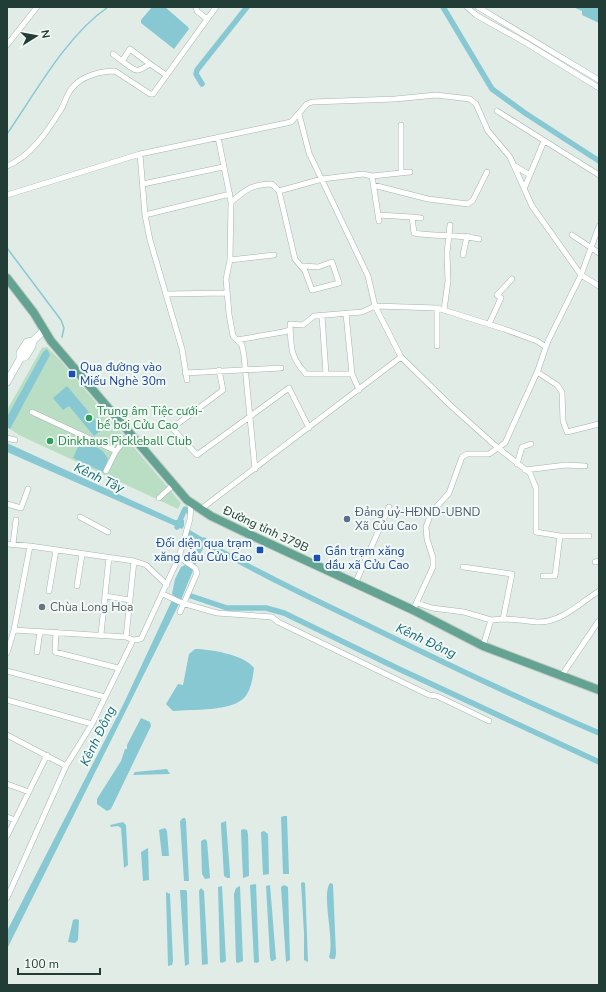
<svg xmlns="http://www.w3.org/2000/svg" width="606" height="992" font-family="'Nunito Sans',sans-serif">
	<rect width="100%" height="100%" fill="#e1ece7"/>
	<path fill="#b9dec3" d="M47,347L60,360L181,503L178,509L19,435L7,427V410L42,348Z"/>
	<path fill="#87c8d3" d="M152,7H165L188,27L189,29L174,49L141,23V20Z
		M573,7H599V23L582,15V11Z
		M47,349L50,355L10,429L7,427V417L43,352Z
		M67,386L103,429L94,436L69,406L63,410L53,398Z
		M7,443L175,520H184V526L182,529L7,452Z
		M87,444C96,446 104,450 108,459L103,472L73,458L79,445Z
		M185,565L194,568L181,600L7,949V931L123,705L174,596L172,594L175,579L181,567Z
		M195,649C210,649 245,655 254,668C253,677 251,690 245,697C232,712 192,709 173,711L166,704L178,684L183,685L189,654Z
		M141,718L150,722L151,726L111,809L107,811L97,804V799L121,761L125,749H127V745Z
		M167,769L170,774L133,775L135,772Z
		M284,816H287L289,874H283L281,817Z
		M183,818H185L186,821L189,881H184L180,821Z
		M226,821L230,874V878H227L224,876L221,827V823Z
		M123,822L126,825L128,865L124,868L121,828L118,826L111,827L110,825Z
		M165,828L167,831L169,856H162L159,830Z
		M244,829L247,830L248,834L249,873V876L243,878L241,832V830Z
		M264,831L268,834L269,874L263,875L261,832Z
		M205,839L207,841L210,878L205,879L202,874L201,841Z
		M148,848L149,880L143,881L141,852Z
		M303,882L305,883L308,962L304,960V933L301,883Z
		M330,883L333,884L336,954L335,959H331L329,957C335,939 321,895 330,883Z
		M256,884L259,962L256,963L254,962L250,885Z
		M270,885L276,959L273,961H271L270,957L266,886Z
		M284,885L288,887L290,960L286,962L281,887Z
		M222,886L226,961L222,963L220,962L218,887Z
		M240,886L243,961L238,963L236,962L234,894L236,888Z
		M201,888L204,891L208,964L202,965L199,891Z
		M180,890H186L187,892L189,964L185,966Z
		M166,892L170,894L173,961L172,965L168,966Z
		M76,919L79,920L78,940L75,943L68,942L73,920Z"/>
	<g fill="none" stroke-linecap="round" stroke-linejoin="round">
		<path stroke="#87c8d3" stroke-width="1.5" d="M7,134C36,92 66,36 108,7
			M7,248L61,320L64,328L62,337"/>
		<path stroke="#87c8d3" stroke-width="5.5" d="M443,7L492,89L525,113L599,161
			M202,84L196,74L197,70L247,7
			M177,527L185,509L188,511
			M188,532C247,568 309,597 371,627C446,664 522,700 599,733
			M190,569L204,540
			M188,595L227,608H266L284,613L399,669L599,762"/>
		<defs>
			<path id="minor" d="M196,7L197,11L207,19
				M467,7L476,15L526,43L599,88
				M478,7L599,80
				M7,45L37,7
				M113,54L122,61
				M150,64L130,49L122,61C136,71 135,74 150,64L166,75
				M497,111L599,175
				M299,114L309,153L368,276L375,306L401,357L450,405L498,448L530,473L536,488V532L560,536L555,576H543
				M218,137L231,202L230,260L226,279L229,314L233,336L242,345L244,356L255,469
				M140,154L145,215L150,240L182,349L187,380
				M7,166C30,157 47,132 60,111C65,104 66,94 73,87C82,76 101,71 115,71L150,94H153L216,7
				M515,166L530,175
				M401,173V125
				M372,176L379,221
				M143,184L223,167
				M373,185L428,199L468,204L473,200L487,172
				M524,189L544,141
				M279,191L295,259L305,271L312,290L339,283L332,262L318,267L303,266
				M7,195L140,154L291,122L307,104L312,102L395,99L436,95L470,99L476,104L488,131L510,157L532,206L581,275L599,286
				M231,202C247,189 250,185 272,184L279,191L322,179L363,174L372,176L410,172
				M145,215L230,194
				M378,215L412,217
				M421,218L412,217L414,233C435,237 457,234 479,239
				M572,235L599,253
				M463,255L467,236
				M230,260L274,255
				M166,294L227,293
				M444,310L448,281L447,253L450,225
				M346,314L352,374L359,390
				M322,316L326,374
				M489,324L501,298L497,295L512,279
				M237,340L283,332L290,330
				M437,346V308
				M219,370L223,390L172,428L197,455L289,388L309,428
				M537,372L557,385L562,392L563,421L567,432L599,424
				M185,373L281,368
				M352,374H306C290,356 291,348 290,324L303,325L314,316L362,312L375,306L437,308L504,329L537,341L546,347
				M32,412L116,451L129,435
				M7,438L15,440
				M517,464L522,447L531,444
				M525,470L566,465L585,466
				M106,471L116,451
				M159,498L173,485
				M7,504L21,508L28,489
				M201,509L401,357
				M80,517L108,532
				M560,536H589
				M7,544L30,546L14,630L7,653
				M13,544L16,520
				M30,546L134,561L146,565L167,585
				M179,557L195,568L197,573L180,612
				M595,562L599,561
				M463,567L512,574L503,619L491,620L483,646
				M355,584L389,507
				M77,586L82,554
				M49,591L56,550
				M163,594L182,603L217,613L272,617L278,622L429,695L437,696L489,721
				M105,596L130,600
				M417,603L432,608L464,612L491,620
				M413,610L433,567V558L427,539L426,527L431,513L449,493L462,457L467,454H489L505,443L538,370L548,341L581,275L599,226
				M503,619C514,619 526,621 537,622C561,623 580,603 599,591
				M14,630L126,637
				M56,632L55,652L118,668
				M101,634L109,557
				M133,640L141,639L179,557L190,519L191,502
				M37,652L40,632
				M7,671L105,697
				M562,675L598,622
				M7,700L92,724
				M7,735L66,766
				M7,784L29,792
				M7,817L15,820
				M7,836L47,755
				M7,898L66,766L92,724L133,640L126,637L134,561"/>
			<path id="secondary" d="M20,359V353L27,342L33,341
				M7,382L20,359L26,356L32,346L33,341L44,330"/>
			<path id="primary" d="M7,278L34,313L51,341L187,500L211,516L240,530L413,610L483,646L599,690"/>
		</defs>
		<use href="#minor" stroke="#a4b4ae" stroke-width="6"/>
		<use href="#secondary" stroke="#9fb8af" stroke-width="8"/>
		<use href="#primary" stroke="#c1c9c6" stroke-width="10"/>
		<use href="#minor" stroke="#fff" stroke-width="5"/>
		<use href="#secondary" stroke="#fff" stroke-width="7"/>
		<use href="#primary" stroke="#64a392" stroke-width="8"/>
	</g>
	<g fill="#1a4fb4" stroke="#f2f9f5" stroke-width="1.5">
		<rect x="68" y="370" width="8" height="8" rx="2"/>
		<rect x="256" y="546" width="8" height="8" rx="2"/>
		<rect x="313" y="554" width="8" height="8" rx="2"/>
	</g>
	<g fill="#2e9e5b" stroke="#f2f9f5" stroke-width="1.5">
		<circle cx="89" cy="418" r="4"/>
		<circle cx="50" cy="441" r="4"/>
	</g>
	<circle fill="#5c6f8a" stroke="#f2f9f5" stroke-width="1.5" cx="347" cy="519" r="4"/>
	<circle fill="#6b7280" stroke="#f2f9f5" stroke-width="1.5" cx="42" cy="607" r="4"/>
	<g text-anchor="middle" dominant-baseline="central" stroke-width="4" stroke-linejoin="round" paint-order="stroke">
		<g font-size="12" fill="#164399" stroke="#f2f9f5" text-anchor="start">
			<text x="80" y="367">Qua đường vào<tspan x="80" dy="14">Miếu Nghè 30m</tspan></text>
			<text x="252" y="543" text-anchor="end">Đối diện qua trạm<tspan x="252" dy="14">xăng dầu Cửu Cao</tspan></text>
			<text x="325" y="551">Gần trạm xăng<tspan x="325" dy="14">dầu xã Cửu Cao</tspan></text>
		</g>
		<g font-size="12" fill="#27864d" stroke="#f2f9f5" text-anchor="start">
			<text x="97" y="411">Trung âm Tiệc cưới-<tspan x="97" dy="14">bể bơi Cửu Cao</tspan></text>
			<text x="58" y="441">Dinkhaus Pickleball Club</text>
		</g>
		<g font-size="12" fill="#4e5e75" stroke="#f2f9f5" text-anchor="start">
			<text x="355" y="512">Đảng uỷ-HĐND-UBND<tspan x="355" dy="14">Xã Củu Cao</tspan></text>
		</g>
		<g font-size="12" fill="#213d35" stroke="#f2f9f5">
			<text transform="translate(266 529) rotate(25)">Đường tỉnh 379B</text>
		</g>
		<g font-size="12" fill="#5b616d" stroke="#f2f9f5" text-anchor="start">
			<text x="50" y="607">Chùa Long Hoa</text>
		</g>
		<g font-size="13" font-style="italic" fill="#196c7b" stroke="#f2f9f5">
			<text transform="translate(99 478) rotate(25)">Kênh Tây</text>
			<text transform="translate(426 641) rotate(25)">Kênh Đông</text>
			<text transform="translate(98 736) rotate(-64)">Kênh Đông</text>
		</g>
	</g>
	<rect width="606" height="992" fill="none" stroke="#213d35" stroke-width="16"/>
	<g transform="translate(36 36) rotate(79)" stroke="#f2f9f5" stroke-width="3" paint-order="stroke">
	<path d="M0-3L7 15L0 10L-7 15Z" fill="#213d35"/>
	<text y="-6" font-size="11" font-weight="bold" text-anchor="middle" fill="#213d35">N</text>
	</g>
	<path d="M18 968v6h82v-6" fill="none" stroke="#213d35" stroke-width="2"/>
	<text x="24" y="968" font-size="12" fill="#213d35" stroke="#f2f9f5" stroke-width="3" paint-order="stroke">100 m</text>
</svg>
